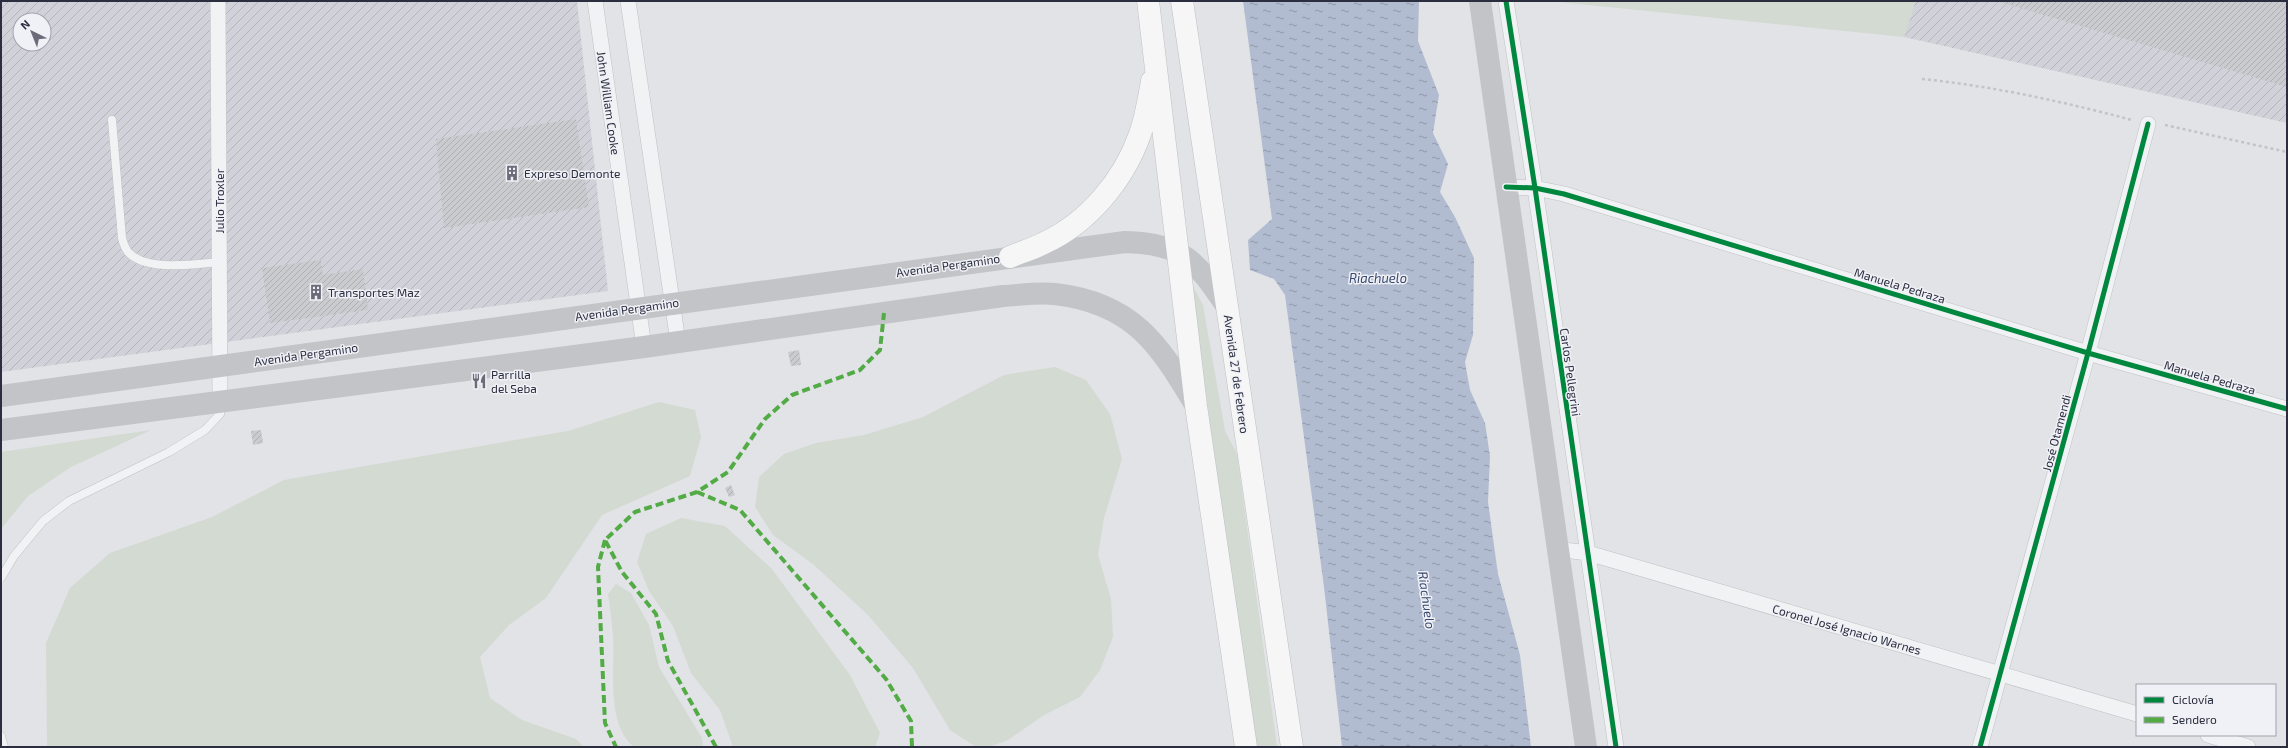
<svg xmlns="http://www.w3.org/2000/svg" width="2288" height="748" font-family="'Exo 2',sans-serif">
	<defs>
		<pattern id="industrial-furrows" width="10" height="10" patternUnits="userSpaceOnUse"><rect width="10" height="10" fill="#d1d2d9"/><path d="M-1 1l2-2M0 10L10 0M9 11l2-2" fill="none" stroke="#b4b5bb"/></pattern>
		<pattern id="water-ripples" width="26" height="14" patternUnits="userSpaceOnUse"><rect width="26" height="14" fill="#b2bcd0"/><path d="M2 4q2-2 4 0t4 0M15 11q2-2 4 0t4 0" fill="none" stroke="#9199aa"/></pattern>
		<pattern id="building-hatch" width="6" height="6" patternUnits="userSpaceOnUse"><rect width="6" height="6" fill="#cacbcf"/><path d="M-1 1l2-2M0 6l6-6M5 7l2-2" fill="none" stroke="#aeafb3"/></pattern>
	</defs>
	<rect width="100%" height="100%" fill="#e2e3e6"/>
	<path fill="url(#industrial-furrows)" fill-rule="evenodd" d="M1,1H577L608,291L1,372ZM20,20H44V44H20Z
		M1915,1H2287V123L1904,37Z"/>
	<path fill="#d2dad2" d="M1549,1H1916L1904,37Z
		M1191,283L1203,305L1225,431L1237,454L1277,747H1254Z
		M1055,367L1086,380L1110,414L1122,459L1104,518L1098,555L1111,599L1113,637L1100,670L1080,697L1044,715L1008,740L989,747H976L950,730L913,668L868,615L814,565L773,535L755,507L759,477L784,454L816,443L864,435L923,417L1004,375Z
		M659,402L695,410L701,437L690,476L602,515L546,598L509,625L480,657L490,698L522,720L576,739L584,747H47L46,643L70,588L110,553L212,517L284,480L568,431Z
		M151,430L71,467L28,496L1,529V452Z
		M681,518L725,526L772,569L850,675L880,733L875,747H733L720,710L691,673L673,626L649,591L637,562L646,534Z
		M616,584L631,593L649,625L659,667L702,738L703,747H634C606,725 615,669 613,637C612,622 610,608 608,594Z"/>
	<path fill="url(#water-ripples)" d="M1243,1H1419L1418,41L1439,95L1433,133L1448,164L1440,192L1455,217L1474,258L1473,335L1465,362L1470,390L1485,423L1490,456L1488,502L1498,574L1520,655L1531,747H1342L1324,587L1285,295L1274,279L1250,270L1248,240L1272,219Z"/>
	<path fill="url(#building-hatch)" d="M1997,1H2287V87Z
		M576,119L589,207L444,228L436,139Z
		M321,260L323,275L363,269L368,310L270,323L262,268Z
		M799,350L801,365L791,366L788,352Z
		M261,430L263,443L253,445L251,431Z
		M731,485L735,495L729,497L725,488Z"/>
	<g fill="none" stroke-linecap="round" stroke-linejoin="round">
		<defs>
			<path id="service" d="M112,120L122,238C123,242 125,248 128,252C146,272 195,264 219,262
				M1,578L14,556L43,521L69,501L169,452L205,430L220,414V403
				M1,736L4,747"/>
			<path id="minor" d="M218,1L220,402
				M595,1L644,347
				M628,1L678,342
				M1506,1L1535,188L1616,747
				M1506,187L1535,188L1564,194L2088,353L2287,409
				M1556,549L1588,553L2137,714
				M2208,735L2248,747
				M1980,747L2088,353L2148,124"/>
			<path id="primary" d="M1148,1L1196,406L1246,747
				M1182,1L1292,747
				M1010,257C1021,252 1033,249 1044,243C1088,223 1124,180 1140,134C1146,117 1149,98 1152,81"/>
		</defs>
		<use href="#service" stroke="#c0c1c4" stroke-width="9"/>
		<use href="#minor" stroke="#c0c1c4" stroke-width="16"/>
		<use href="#primary" stroke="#bec0c4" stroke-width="23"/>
		<path stroke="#c3c4c8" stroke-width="2.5" stroke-dasharray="3 3" stroke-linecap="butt" d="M1922,79C1992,86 2065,102 2132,120
			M2165,125L2287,152"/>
		<use href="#service" stroke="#f1f2f4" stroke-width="8"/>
		<use href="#minor" stroke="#f1f2f4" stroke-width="15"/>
		<path stroke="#c3c4c8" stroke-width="22" d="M1480,1L1586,747
			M1,396L1125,242C1184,244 1196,261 1227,307
			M1,430L644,347L1003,296C1020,295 1039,292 1055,294C1133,303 1159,344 1196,406"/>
		<use href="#primary" stroke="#f6f6f6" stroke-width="22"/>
		<path stroke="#53ab46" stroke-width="4" stroke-dasharray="8 4" stroke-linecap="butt" d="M697,492L740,510L886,679L911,721L912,747
			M605,540L598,567L605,723L616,747
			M716,747L668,661L656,614L622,572L605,540L635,512L697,492L728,472L765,419L792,395L860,370L880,350L884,313"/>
		<defs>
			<path id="cycleway" d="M1506,1L1535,188L1616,747
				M1506,187L1535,188L1564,194L2088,353L2287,409
				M1980,747L2088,353L2148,124"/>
		</defs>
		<use href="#cycleway" stroke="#f0f1f6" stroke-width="8"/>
		<use href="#cycleway" stroke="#00873e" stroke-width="5"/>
	</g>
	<defs>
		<symbol id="building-bare" viewBox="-9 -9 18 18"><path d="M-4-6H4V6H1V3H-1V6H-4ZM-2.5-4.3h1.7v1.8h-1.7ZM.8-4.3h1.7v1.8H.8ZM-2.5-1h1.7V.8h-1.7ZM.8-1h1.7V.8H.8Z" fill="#6a6d79" stroke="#f0f1f6" stroke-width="2.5" paint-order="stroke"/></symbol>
		<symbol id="restaurant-bare" viewBox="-9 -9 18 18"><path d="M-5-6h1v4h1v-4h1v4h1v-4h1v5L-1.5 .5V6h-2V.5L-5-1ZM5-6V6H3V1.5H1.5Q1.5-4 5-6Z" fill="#6a6d79" stroke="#f0f1f6" stroke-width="2.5" paint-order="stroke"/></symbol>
	</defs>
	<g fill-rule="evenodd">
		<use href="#building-bare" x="501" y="162" width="22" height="22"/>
		<use href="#building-bare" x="305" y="281" width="22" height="22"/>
		<use href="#restaurant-bare" x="468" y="370" width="22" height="22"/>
	</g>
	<g text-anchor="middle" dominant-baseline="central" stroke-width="3" stroke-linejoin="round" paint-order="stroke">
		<g font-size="12" fill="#2a2e3f" stroke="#f0f1f6">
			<text transform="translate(609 103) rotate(82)">John William Cooke</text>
			<text transform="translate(219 201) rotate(-90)">Julio Troxler</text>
			<text transform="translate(948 265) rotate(-8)">Avenida Pergamino</text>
			<text transform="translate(1900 285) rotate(17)">Manuela Pedraza</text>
			<text transform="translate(627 309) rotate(-8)">Avenida Pergamino</text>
			<text transform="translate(306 354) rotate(-8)">Avenida Pergamino</text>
			<text transform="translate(1571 372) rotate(82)">Carlos Pellegrini</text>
			<text transform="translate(1237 374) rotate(82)">Avenida 27 de Febrero</text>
			<text transform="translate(2210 377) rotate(16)">Manuela Pedraza</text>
			<text transform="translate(2056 433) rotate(-75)">José Otamendi</text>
			<text transform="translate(1847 629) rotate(16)">Coronel José Ignacio Warnes</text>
		</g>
		<g font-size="12" fill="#2a2e3f" stroke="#f0f1f6" text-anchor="start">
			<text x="524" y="173">Expreso Demonte</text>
			<text x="328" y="292">Transportes Maz</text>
			<text x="491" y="374">Parrilla<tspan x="491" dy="14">del Seba</tspan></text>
		</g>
		<g font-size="13" font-style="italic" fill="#364870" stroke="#f0f1f6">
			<text x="1378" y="278">Riachuelo</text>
			<text transform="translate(1427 600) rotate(82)">Riachuelo</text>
		</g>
	</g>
	<rect width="2288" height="748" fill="none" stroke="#2a2e3f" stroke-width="4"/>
	<rect x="2136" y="684" width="140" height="52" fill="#f0f1f6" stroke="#a1a3ad"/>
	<rect x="2144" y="697" width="20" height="6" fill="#00873e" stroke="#a1a3ad"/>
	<text x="2172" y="704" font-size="12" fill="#2a2e3f">Ciclovía</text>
	<rect x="2144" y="717" width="20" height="6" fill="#53ab46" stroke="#a1a3ad"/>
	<text x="2172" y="724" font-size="12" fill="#2a2e3f">Sendero</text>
	<g transform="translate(32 32) rotate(317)"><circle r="19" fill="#f0f1f6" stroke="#a1a3ad"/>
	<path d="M0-3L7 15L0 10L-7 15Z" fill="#6a6d79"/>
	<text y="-6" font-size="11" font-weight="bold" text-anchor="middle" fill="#2a2e3f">N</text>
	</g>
</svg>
